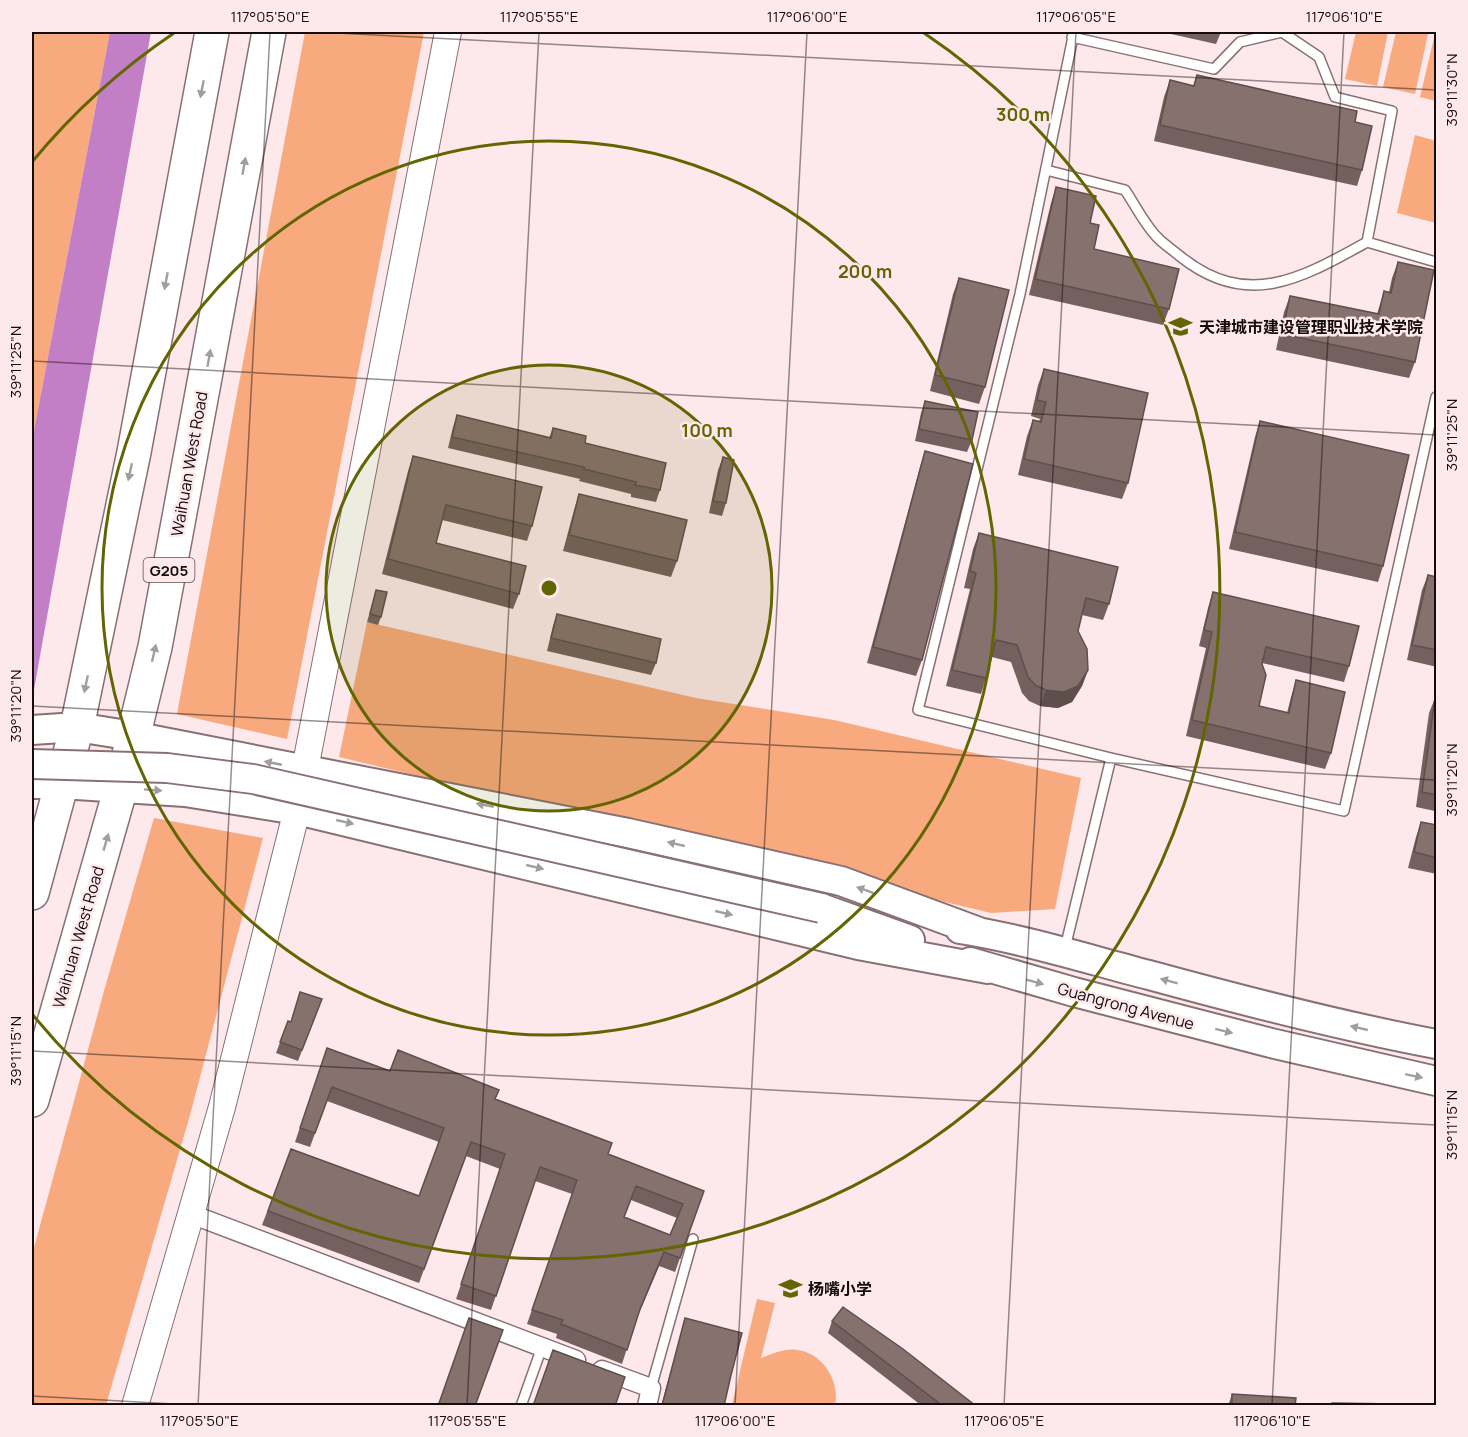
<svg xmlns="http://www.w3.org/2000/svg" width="1468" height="1437" font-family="Manrope,'Noto Sans SC',sans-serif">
	<rect width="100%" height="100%" fill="#fde8eb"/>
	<path fill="#f8a97d" d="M32,32H110L32,441Z
		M305,32H424L287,739L177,714Z
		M1356,32H1388L1377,86L1345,79Z
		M1396,32H1418L1428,34L1415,94L1383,87Z
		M1434,38H1436V101L1420,97Z
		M1415,135L1436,141V223L1397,213Z
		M367,622L696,698L834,720L1081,778L1055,909L991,913L339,757Z
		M154,818L263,838L190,1115L106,1405H32V1255L104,991Z
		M757,1299L775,1303L761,1358C773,1354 784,1348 797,1350C823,1353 840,1381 835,1405H732Z"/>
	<path fill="#c27fc5" d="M110,32H151L32,701V441Z"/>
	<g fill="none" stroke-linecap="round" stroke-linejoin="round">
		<defs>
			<path id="lane" d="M1074,32L1020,294L918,710L1111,758L1344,811L1436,397
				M1046,170L1125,190C1135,205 1144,223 1156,236C1163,244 1173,250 1181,257C1248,310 1302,278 1367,242L1392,111L1335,97L1319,57L1282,32L1240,42L1214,69L1072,37
				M1367,242L1436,262
				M1065,948L1111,758
				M651,1388L693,1239
				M521,1406L542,1347"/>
			<path id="street" d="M191,1214L576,1360
				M602,1370L651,1388L647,1406"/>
			<path id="secondary" d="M135,1406L222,1107L297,810L448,32"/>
			<path id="primary" d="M32,730L77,727L133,736L628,833L841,881L979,932
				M32,784H61L185,792L297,810L858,945L988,969
				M821,908L910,940
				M960,929C1024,939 1087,959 1149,975C1244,1001 1340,1026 1436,1044
				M970,962L1074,992L1271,1043L1436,1081"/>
			<path id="highway" d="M32,893L77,727L134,452L212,32
				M32,1100L121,787L155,647L269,32"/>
		</defs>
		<use href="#lane" stroke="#877174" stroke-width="12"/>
		<use href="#street" stroke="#877174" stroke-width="21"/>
		<use href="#secondary" stroke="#877174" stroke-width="28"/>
		<use href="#primary" stroke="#877174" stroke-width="32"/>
		<use href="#highway" stroke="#877174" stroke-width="36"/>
		<use href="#lane" stroke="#fff" stroke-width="9"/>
		<use href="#street" stroke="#fff" stroke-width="18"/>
		<use href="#secondary" stroke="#fff" stroke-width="26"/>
		<use href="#primary" stroke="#fff" stroke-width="28"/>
		<use href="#highway" stroke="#fff" stroke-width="33"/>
		<defs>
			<path id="primary-bridge" d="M32,764L167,768L253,779L821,908"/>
		</defs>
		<use href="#primary-bridge" stroke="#877174" stroke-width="32" stroke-linecap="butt"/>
		<use href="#primary-bridge" stroke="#fff" stroke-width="28"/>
	</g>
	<path fill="#74615f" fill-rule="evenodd" d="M1162,32H1221L1216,44Z
		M1197,75L1355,122L1362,170L1357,186L1154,141L1164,97L1170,80L1193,86Z
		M1056,187L1090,223L1094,249L1169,309L1163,325L1029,295L1051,203Z
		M1398,262L1415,362L1409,378L1276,350L1284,312L1290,296L1377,314L1384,291L1389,292L1392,278Z
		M959,278L985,387L979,404L930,391L953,294Z
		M1044,369L1128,483L1122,499L1018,475L1027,436L1033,420L1039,421L1040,419L1031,416L1038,385Z
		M925,401L972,440L967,452L915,441L921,413Z
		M457,415L549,438L553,428L585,443L660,490L656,502L631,497V494L579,481L580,479L448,448L453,427Z
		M1260,421L1383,566L1378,582L1229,549L1255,437Z
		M925,451L922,660L916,676L867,663L920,467Z
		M413,456L532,526L527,541L442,520L436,543L519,594L513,609L382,574L408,471Z
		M723,457L726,503L722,516L709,513L718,470Z
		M579,494L677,561L671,577L563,551L574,510Z
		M979,533L1109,604L1103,620L1082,615L1078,631L1088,670L1082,686L1072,702L1058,708L1040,706L1029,701L1022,693L1011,662L992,657L986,678L981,694L946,686L970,589L964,588L973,549Z
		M1428,575L1437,577V667L1407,660L1422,590Z
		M376,590L381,617L378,625L367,622Z
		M1213,592L1349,666L1344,682L1262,663L1259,706L1287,713L1291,697L1296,680L1331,753L1325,769L1186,736L1206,648L1199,646L1208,608Z
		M557,614L656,663L651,675L547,651L553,626Z
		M1435,698H1437V814L1435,813V811L1416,807L1429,713Z
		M1421,822L1437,825V874L1408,868L1416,837Z
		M322,999L298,1061L276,1053L288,1021L290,1022Z
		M327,1048L390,1071L496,1099L608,1154L704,1191L675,1272L659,1266L637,1317L622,1364L556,1338L557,1334L527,1324L572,1194L535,1181L491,1310L456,1299L500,1169L466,1156L419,1283L262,1225L291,1149L419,1196L439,1142L327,1101L310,1147L295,1142ZM631,1200L677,1218L670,1235L624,1218Z
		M685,1318L731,1375L724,1406H661Z
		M832,1321L976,1406H922L828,1333Z
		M1232,1394L1295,1406H1228Z"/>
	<path fill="#5e4f4d" d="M1088,670L1082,686L1072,702L1058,708L1040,706L1046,690Z
		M664,1252L659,1266L635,1323L640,1309Z"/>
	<path fill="#87716e" stroke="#5e4f4d" stroke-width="1.5" fill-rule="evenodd" d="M1197,75L1357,111L1355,122L1372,126L1362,170L1160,125L1170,80L1194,86Z
		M1056,187L1096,196L1090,223L1099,225L1094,249L1179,269L1169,309L1035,279Z
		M1398,262L1434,270L1415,362L1282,334L1290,296L1379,314L1384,291L1391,293Z
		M959,278L1009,290L985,387L935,375Z
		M1044,369L1148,393L1128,483L1024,459L1033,420L1041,422L1046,402L1037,400Z
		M925,401L978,412L972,440L919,429Z
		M457,415L551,438L553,428L586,436L585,443L666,463L660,490L635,485L636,482L584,469V467L452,437Z
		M1260,421L1409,455L1383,566L1235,532Z
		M925,451L973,464L922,660L873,647Z
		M413,456L542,487L532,526L446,505L436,543L526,566L519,594L388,559Z
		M723,457L734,460L726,503L713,501Z
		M579,494L687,520L677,561L569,535Z
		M979,533L1118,567L1109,604L1086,598L1078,631L1087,649L1088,670L1078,686L1064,692L1046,690L1035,685L1028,677L1017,645L996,640L986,678L952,670L976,573L970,571Z
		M1428,575L1437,577V650L1412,645Z
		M376,590L387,592L381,617L370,614Z
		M1213,592L1359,626L1349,666L1266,647L1262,664L1266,675L1259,706L1289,713L1296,680L1345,692L1331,753L1192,720L1212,632L1204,630Z
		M557,614L661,639L656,663L551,638Z
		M1435,698H1437V795L1422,792Z
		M1421,822L1437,825V858L1414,852Z
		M300,992L322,999L302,1050L280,1042L288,1021L291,1022Z
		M327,1048L390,1071L398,1050L499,1090L495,1099L612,1143L608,1154L704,1191L680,1258L664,1252L640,1309L627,1350L561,1324L563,1320L532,1310L577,1180L540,1167L496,1296L461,1284L505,1154L471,1142L424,1269L268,1211L291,1149L419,1196L444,1128L332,1087L315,1133L300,1128ZM636,1186L683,1204L670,1235L624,1217Z
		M843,1307L903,1349L976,1406H943L832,1321Z
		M469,1318L503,1330L475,1406H438Z
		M685,1318L742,1333L731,1375L724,1406H662Z
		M553,1350L625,1377L615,1406H533Z
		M1232,1394L1296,1398L1295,1406H1232Z
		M1332,1403L1394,1404V1406H1332Z"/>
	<defs><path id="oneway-solid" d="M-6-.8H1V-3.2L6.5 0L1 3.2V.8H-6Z" transform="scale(1.5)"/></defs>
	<g fill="#a19e9f">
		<use href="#oneway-solid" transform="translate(202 89) rotate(101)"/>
		<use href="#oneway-solid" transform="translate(244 166) rotate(-80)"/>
		<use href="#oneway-solid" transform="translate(166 281) rotate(101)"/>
		<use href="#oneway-solid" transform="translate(209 358) rotate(-80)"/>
		<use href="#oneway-solid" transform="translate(130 472) rotate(102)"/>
		<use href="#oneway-solid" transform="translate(154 653) rotate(-77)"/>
		<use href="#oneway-solid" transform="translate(86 684) rotate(102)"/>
		<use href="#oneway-solid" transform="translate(273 763) rotate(-169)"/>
		<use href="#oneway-solid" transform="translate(153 790) rotate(4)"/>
		<use href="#oneway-solid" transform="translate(485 805) rotate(-169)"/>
		<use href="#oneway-solid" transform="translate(345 822) rotate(13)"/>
		<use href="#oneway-solid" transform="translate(106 842) rotate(-74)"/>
		<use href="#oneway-solid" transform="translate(676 844) rotate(-167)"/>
		<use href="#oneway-solid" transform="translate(535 867) rotate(13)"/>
		<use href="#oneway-solid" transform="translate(865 890) rotate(-160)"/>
		<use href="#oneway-solid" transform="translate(724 913) rotate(13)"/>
		<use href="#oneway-solid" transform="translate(1169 981) rotate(-165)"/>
		<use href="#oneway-solid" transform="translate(1035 982) rotate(15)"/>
		<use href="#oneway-solid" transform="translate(1359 1028) rotate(-167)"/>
		<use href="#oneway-solid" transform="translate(1224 1031) rotate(14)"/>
		<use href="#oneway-solid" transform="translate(1414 1076) rotate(12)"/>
	</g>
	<path fill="none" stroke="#150c0e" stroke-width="1.5" stroke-opacity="0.45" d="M317,32L1436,90M32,361L1436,435M32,706L1436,780M32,1051L1436,1125M32,1396L209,1406M198,1406L270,32M467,1406L539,32M735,1406L807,32M1004,1406L1076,32M1272,1406L1344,32"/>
	<circle cx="549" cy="588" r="223" fill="#616603" fill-opacity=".12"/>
	<g fill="none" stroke="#616603" stroke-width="3">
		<circle cx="549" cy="588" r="223"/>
		<circle cx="549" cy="588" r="447"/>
		<path d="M32 162A670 670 0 0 1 174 33M924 33A670 670 0 1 1 32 1014"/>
	</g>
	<defs>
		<symbol id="university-bare" viewBox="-9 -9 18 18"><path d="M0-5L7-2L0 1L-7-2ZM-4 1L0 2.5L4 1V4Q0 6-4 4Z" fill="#616603" stroke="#fde8eb" stroke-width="2.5" paint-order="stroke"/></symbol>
		<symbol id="school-bare" viewBox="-9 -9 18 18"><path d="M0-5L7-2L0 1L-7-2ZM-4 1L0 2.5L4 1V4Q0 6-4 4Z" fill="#616603" stroke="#fde8eb" stroke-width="2.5" paint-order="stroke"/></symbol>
	</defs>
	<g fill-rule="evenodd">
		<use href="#university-bare" x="1164" y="310" width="33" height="33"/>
		<use href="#school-bare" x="774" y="1272" width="33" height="33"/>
	</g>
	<g text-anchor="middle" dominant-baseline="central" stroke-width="5" stroke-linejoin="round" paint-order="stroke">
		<rect fill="#fde8eb" stroke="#5b4e50" stroke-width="1.5" x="143.5" y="558" width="51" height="24" rx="4.5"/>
		<g font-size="15" font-weight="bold" fill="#150c0e">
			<text x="169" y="570">G205</text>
		</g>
		<g font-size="16" font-weight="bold" fill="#150c0e" stroke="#fde8eb" text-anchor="start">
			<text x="1199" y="327">天津城市建设管理职业技术学院</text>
			<text x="808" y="1289">杨嘴小学</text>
		</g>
		<g font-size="16" fill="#150c0e" stroke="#fde8eb">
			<text transform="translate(189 464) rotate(-80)">Waihuan West Road</text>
			<text transform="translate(78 937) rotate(-74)">Waihuan West Road</text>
			<text transform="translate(1126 1006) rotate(15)">Guangrong Avenue</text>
		</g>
	</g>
	<circle cx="549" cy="588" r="9" fill="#616603" stroke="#fde8eb" stroke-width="3"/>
	<g font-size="18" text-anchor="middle" font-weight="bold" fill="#616603" stroke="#fde8eb" stroke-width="5" stroke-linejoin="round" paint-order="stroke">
		<text x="1023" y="121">300 m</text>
		<text x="865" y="278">200 m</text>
		<text x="707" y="437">100 m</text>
	</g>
	<rect width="1468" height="1437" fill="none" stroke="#fde8eb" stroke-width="66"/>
	<rect x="33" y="33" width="1402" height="1371" fill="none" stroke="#150c0e" stroke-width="2"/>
	<g font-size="15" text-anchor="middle" fill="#150c0e">
		<text x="270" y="22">117°05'50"E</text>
		<text x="539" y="22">117°05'55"E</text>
		<text x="807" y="22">117°06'00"E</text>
		<text x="1076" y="22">117°06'05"E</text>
		<text x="1344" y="22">117°06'10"E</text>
		<text transform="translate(1452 90) rotate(-90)" y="5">39°11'30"N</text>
		<text transform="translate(16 362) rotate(-90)" y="5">39°11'25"N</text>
		<text transform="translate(1452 435) rotate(-90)" y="5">39°11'25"N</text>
		<text transform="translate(16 706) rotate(-90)" y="5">39°11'20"N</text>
		<text transform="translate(1452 780) rotate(-90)" y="5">39°11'20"N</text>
		<text transform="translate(16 1051) rotate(-90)" y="5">39°11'15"N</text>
		<text transform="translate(1452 1125) rotate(-90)" y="5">39°11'15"N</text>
		<text x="199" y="1426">117°05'50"E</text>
		<text x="467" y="1426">117°05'55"E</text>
		<text x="735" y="1426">117°06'00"E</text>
		<text x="1004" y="1426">117°06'05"E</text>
		<text x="1272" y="1426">117°06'10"E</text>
	</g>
</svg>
